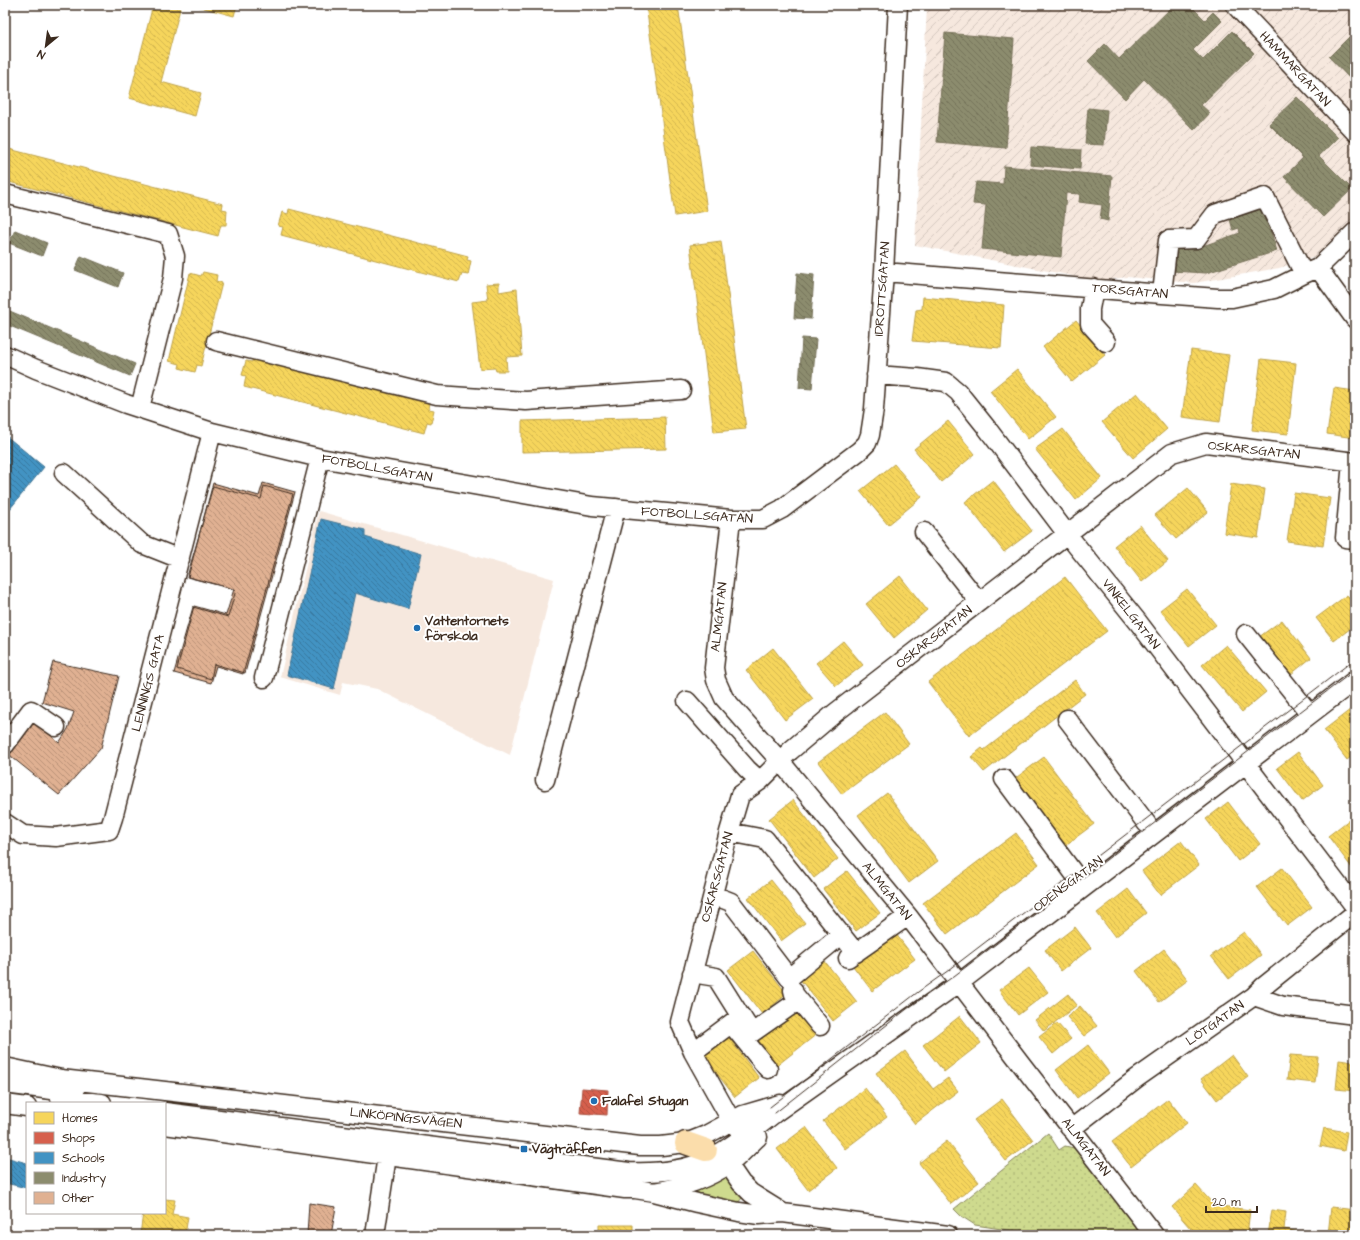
<svg xmlns="http://www.w3.org/2000/svg" width="1360" height="1240" font-family="'Architects Daughter',sans-serif">
	<defs>
		<pattern id="industrial-furrows" width="10" height="10" patternUnits="userSpaceOnUse"><rect width="10" height="10" fill="#f6e8de"/><path d="M-1 1l2-2M0 10L10 0M9 11l2-2" fill="none" stroke="#d4c7be"/></pattern>
		<pattern id="park-dots" width="8" height="8" patternUnits="userSpaceOnUse"><rect width="8" height="8" fill="#ceda8e"/><path d="M2 2h.1M6 6h.1" fill="none" stroke="#b2bb7a" stroke-width="1.8" stroke-linecap="round"/></pattern>
		<pattern id="homes-back-hatch" width="6" height="6" patternUnits="userSpaceOnUse"><rect width="6" height="6" fill="#f6d55c"/><path d="M-1 5l2 2M0 0l6 6M5-1l2 2" fill="none" stroke="#d4b750"/></pattern>
		<pattern id="shops-back-hatch" width="6" height="6" patternUnits="userSpaceOnUse"><rect width="6" height="6" fill="#d6604d"/><path d="M-1 5l2 2M0 0l6 6M5-1l2 2" fill="none" stroke="#af4f3f"/></pattern>
		<pattern id="schools-back-hatch" width="6" height="6" patternUnits="userSpaceOnUse"><rect width="6" height="6" fill="#4393c3"/><path d="M-1 5l2 2M0 0l6 6M5-1l2 2" fill="none" stroke="#39789e"/></pattern>
		<pattern id="industry-back-hatch" width="6" height="6" patternUnits="userSpaceOnUse"><rect width="6" height="6" fill="#8c8c6e"/><path d="M-1 5l2 2M0 0l6 6M5-1l2 2" fill="none" stroke="#74735a"/></pattern>
		<pattern id="building-back-hatch" width="6" height="6" patternUnits="userSpaceOnUse"><rect width="6" height="6" fill="#e0b192"/><path d="M-1 5l2 2M0 0l6 6M5-1l2 2" fill="none" stroke="#b79077"/></pattern>
	</defs>
	<rect width="100%" height="100%" fill="#fff"/>
	<filter id="ink" filterUnits="userSpaceOnUse"><feTurbulence type="fractalNoise" baseFrequency=".025" numOctaves="2"/><feDisplacementMap in="SourceGraphic" scale="8" xChannelSelector="R" yChannelSelector="G"/><feConvolveMatrix kernelMatrix="1 2 1 2 8 2 1 2 1" color-interpolation-filters="sRGB"/></filter>
	<g filter="url(#ink)">
		<path fill="#f6e8de" d="M319,511L554,579L510,755L377,689L343,682L340,695L280,677Z"/>
		<path fill="url(#industrial-furrows)" d="M927,5H1355V245L1279,268L1194,283L1127,277L1107,280L1083,278L915,245Z"/>
		<path fill="#ceda8e" stroke="#848256" d="M726,1174L742,1194V1198L737,1204L695,1194L693,1190Z"/>
		<path fill="url(#park-dots)" stroke="#848256" d="M1048,1133L1059,1150L1065,1146L1074,1148L1092,1168L1142,1235H1041L975,1225L961,1216L954,1209Z"/>
		<path fill="url(#homes-back-hatch)" stroke="#bea249" d="M153,5H181L161,82L201,93L195,116L129,98Z
			M193,5H237L234,16Z
			M646,5H678L707,211L675,216Z
			M5,148L223,204L222,209L227,210L226,225H221L218,236L5,181Z
			M289,209L468,256L467,260L471,261L468,275L462,274L459,282L281,235L283,227L278,226L282,212L288,214Z
			M721,241L746,429L714,432L690,245Z
			M203,272L217,275L216,281L222,283L201,366L197,365L195,372L179,368L180,364L169,361L190,273L201,276Z
			M499,283V292L517,289L522,356L506,357L507,371H496L495,368L480,369L472,302L488,300L486,284Z
			M923,297L1004,305L1001,348L912,341L916,310L922,309Z
			M1076,320L1105,355L1072,382L1043,347Z
			M1191,350L1229,355L1220,422L1182,417Z
			M253,357L430,402L429,409L434,410L431,423L427,422L424,433L244,387L246,376L242,375L246,361L252,362Z
			M1261,359L1296,363L1288,434L1252,430Z
			M1017,369L1056,417L1028,439L990,391Z
			M1334,388L1355,391V438L1327,434Z
			M1137,393L1167,429L1133,458L1102,422Z
			M665,417L666,449L522,452V421Z
			M948,421L975,454L941,482L914,449Z
			M1063,429L1102,478L1076,500L1035,449Z
			M894,464L922,497L888,525L860,491Z
			M993,480L1032,531L1004,552L965,502Z
			M1231,484L1265,489L1258,538L1224,533Z
			M1188,488L1208,512L1176,539L1155,515Z
			M1294,493L1330,498L1323,546L1287,541Z
			M1140,525L1168,561L1142,582L1114,546Z
			M900,576L927,610L894,638L866,604Z
			M1065,577L1107,631L969,736L928,682Z
			M1187,589L1216,625L1189,646L1160,610Z
			M1347,595L1355,606V625L1334,641L1316,618Z
			M1282,620L1311,658L1285,679L1255,640Z
			M843,641L863,665L836,686L816,663Z
			M1226,645L1266,692L1242,712L1202,665Z
			M773,648L813,699L785,720L746,670Z
			M1075,680L1085,694L984,772L971,757L982,748L984,750Z
			M1355,706V754L1347,760L1324,730Z
			M885,712L909,744L842,794L818,762Z
			M1298,752L1323,785L1302,801L1277,768Z
			M1044,757L1094,824L1063,847L1013,780Z
			M887,793L938,861L909,883L858,815Z
			M793,800L838,859L814,878L769,819Z
			M1228,802L1260,844L1238,861L1206,819Z
			M1354,816L1355,817V872L1328,836Z
			M1016,833L1039,864L947,934L923,903Z
			M1181,841L1199,865L1160,895L1142,871Z
			M1282,868L1312,907L1287,926L1257,887Z
			M847,871L880,913L856,931L823,889Z
			M771,880L805,923L781,941L748,898Z
			M1128,889L1146,913L1115,937L1097,913Z
			M1075,927L1091,948L1061,971L1045,950Z
			M1244,932L1261,955L1229,979L1211,956Z
			M896,934L915,959L872,991L853,966Z
			M1164,949L1188,980L1159,1002L1136,971Z
			M753,951L787,994L762,1014L728,970Z
			M823,959L857,1002L833,1021L799,978Z
			M1029,968L1048,992L1018,1015L999,990Z
			M1068,994L1077,1005L1044,1031L1035,1020Z
			M1080,1006L1097,1026L1084,1036L1067,1017Z
			M798,1009L817,1034L775,1067L755,1042Z
			M960,1016L981,1043L944,1072L923,1045Z
			M1057,1023L1071,1039L1053,1054L1039,1037Z
			M727,1035L759,1078L735,1097L702,1054Z
			M1088,1045L1109,1073L1077,1098L1056,1070Z
			M905,1051L933,1089L948,1078L958,1091L915,1124L876,1073Z
			M1232,1055L1248,1077L1217,1100L1201,1079Z
			M1290,1055L1318,1057L1315,1083L1287,1080Z
			M1339,1060L1355,1062V1091L1336,1089Z
			M865,1088L887,1117L845,1149L823,1121Z
			M1002,1099L1033,1140L1006,1161L974,1120Z
			M1168,1099L1187,1123L1131,1167L1112,1142Z
			M806,1127L837,1168L808,1190L777,1149Z
			M1324,1128L1347,1132L1344,1151L1320,1146Z
			M947,1141L979,1182L951,1204L919,1163Z
			M1196,1185L1214,1205L1250,1210L1247,1235H1196L1172,1207Z
			M165,1199L175,1200L172,1214L188,1217L185,1235H140L143,1213H165Z
			M1331,1207L1355,1210L1353,1235H1328Z
			M1272,1210L1286,1212L1284,1229L1300,1232V1235H1268Z
			M599,1225H633V1235H599Z"/>
		<path fill="url(#shops-back-hatch)" stroke="#a8503f" d="M582,1088L608,1090L607,1115L580,1113Z"/>
		<path fill="url(#schools-back-hatch)" stroke="#417492" d="M5,435L44,467L5,515Z
			M321,519L365,530V537L421,554L408,609L355,593L334,689L287,675Z
			M5,1157L27,1163V1188L5,1183Z"/>
		<path fill="url(#industry-back-hatch)" stroke="#746f56" d="M1174,5H1190L1205,20L1213,12L1222,21L1193,50L1203,60L1232,31L1254,53L1201,105L1210,113L1194,130L1144,79L1125,99L1088,61L1105,44L1119,59Z
			M1355,31V84L1329,57Z
			M945,33L1014,39L1006,148L937,142Z
			M1297,97L1338,138L1319,156L1352,189L1323,217L1284,177L1303,158L1269,124Z
			M1088,108L1107,110L1104,145L1085,144Z
			M1031,147L1081,150L1080,169L1030,165Z
			M1004,166L1112,176L1108,221L1100,219L1102,205L1079,202L1080,194L1066,193L1061,257L982,249L986,205L973,204L976,182L1003,184Z
			M1262,205L1277,251L1206,273L1171,271L1173,246L1197,248L1240,233L1239,228L1233,230L1229,216Z
			M15,230L47,243L42,256L9,243Z
			M81,256L123,273L118,287L75,270Z
			M797,273L814,275L811,319L794,318Z
			M5,309L135,364L130,376L5,324Z
			M802,338L816,339L812,389L799,388Z"/>
		<path fill="url(#building-back-hatch)" stroke="#3b2a1e" d="M213,483L259,496L263,483L295,492L245,673L214,664L211,679L177,669L194,606L226,615L234,589L188,577Z
			M213,486L261,499L264,486L293,494L243,674L216,666L211,683L174,673L193,607L228,617L236,590L187,577Z
			M53,662L119,676L101,748L59,795L8,754L34,720L59,743L68,729L74,712L42,702Z
			M309,1203L336,1207L331,1235H307Z"/>
		<g fill="none" stroke-linecap="round" stroke-linejoin="round">
			<defs>
				<path id="minor" d="M1235,5L1355,132
					M5,194L168,234L175,256L173,278L140,408
					M1318,268L1355,319
					M884,272L1162,294L1218,298H1232L1274,289L1304,274L1318,268L1355,232
					M1094,288L1090,309V324L1106,342
					M1162,294L1168,240L1196,239L1215,214L1265,197L1304,274
					M216,341L437,395L526,401L681,390
					M5,355L36,369L126,404L212,432L320,458L592,506L731,519H763L782,509L859,451L867,443L870,435L874,409L884,272L898,5
					M876,375L917,378L946,382L958,392L986,427L1067,534L1138,622L1355,907
					M1352,462L1345,538L1355,539
					M64,473L142,544L180,559
					M731,519L714,668L716,680L724,698L780,761L908,916L1022,1065L1154,1235
					M924,532L979,602
					M1246,634L1310,714
					M264,678L320,458
					M687,701L747,769L760,781
					M1067,719L1147,824
					M5,745L31,710L56,727
					M1004,779L1084,887
					M545,780L616,508
					M5,823L23,835L56,837L109,830L113,818L212,432
					M729,832L765,839L856,953
					M713,895L731,902L789,978L841,935
					M848,958L908,916
					M692,973L716,977L743,1020
					M793,990L794,994L820,1026
					M1254,996L1283,1006L1355,1015
					M799,1000L752,1033L741,1016L693,1052L680,1022L729,832L740,795L760,781L790,751L835,713L1172,453L1206,443L1355,462
					M733,1026L768,1069
					M693,1052L727,1113L740,1130
					M5,1067L61,1079L640,1146H661L686,1143L706,1135L743,1115L780,1104
					M5,1084L75,1093
					M60,1099L102,1103
					M5,1104L27,1107
					M165,1112L629,1172C655,1173 682,1171 705,1161C727,1151 756,1128 775,1113L959,983L1355,680
					M165,1125L625,1189H635L654,1192L697,1203L739,1212L759,1215L783,1213L948,1235
					M1071,1129L1137,1078L1254,996L1263,987L1355,913
					M719,1158L728,1164L741,1183L751,1193L783,1213
					M654,1192C680,1188 706,1180 729,1164C739,1157 748,1146 758,1137
					M375,1235L387,1156"/>
				<path id="major" d="M686,1143L706,1150"/>
			</defs>
			<use href="#minor" stroke="#3b2a1e" stroke-width="21"/>
			<use href="#major" stroke="#3b2a1e" stroke-width="25"/>
			<use href="#minor" stroke="#fff" stroke-width="18"/>
			<use href="#major" stroke="#fbddab" stroke-width="22"/>
			<path stroke="#3b2a1e" stroke-width="1" d="M770,1107L918,992L949,970L1355,659
				M775,1113L907,1009L954,976L1355,670"/>
		</g>
	</g>
	<g fill="#1f6fb2" stroke="#fff" stroke-width="1.5">
		<circle cx="417" cy="628" r="4"/>
		<circle cx="594" cy="1101" r="4"/>
		<rect x="520" y="1145" width="8" height="8" rx="2"/>
	</g>
	<g text-anchor="middle" dominant-baseline="central" stroke-width="4" stroke-linejoin="round" paint-order="stroke">
		<g font-size="13" fill="#3b2a1e" stroke="#fff">
			<text transform="translate(1295 69) rotate(47)">HAMMARGATAN</text>
			<text transform="translate(882 289) rotate(-86)">IDROTTSGATAN</text>
			<text transform="translate(1130 291) rotate(5)">TORSGATAN</text>
			<text transform="translate(1254 450) rotate(6)">OSKARSGATAN</text>
			<text transform="translate(377 468) rotate(10)">FOTBOLLSGATAN</text>
			<text transform="translate(697 515) rotate(4)">FOTBOLLSGATAN</text>
			<text transform="translate(1131 614) rotate(52)">VINKELGATAN</text>
			<text transform="translate(719 617) rotate(-84)">ALMGATAN</text>
			<text transform="translate(934 637) rotate(-38)">OSKARSGATAN</text>
			<text transform="translate(148 683) rotate(-76)">LENNINGS GATA</text>
			<text transform="translate(717 877) rotate(-75)">OSKARSGATAN</text>
			<text transform="translate(1068 884) rotate(-37)">ODENSGATAN</text>
			<text transform="translate(887 891) rotate(51)">ALMGATAN</text>
			<text transform="translate(1215 1023) rotate(-35)">LÖTGATAN</text>
			<text transform="translate(406 1118) rotate(6)">LINKÖPINGSVÄGEN</text>
			<text transform="translate(1086 1147) rotate(52)">ALMGATAN</text>
		</g>
		<g font-size="13" font-weight="bold" fill="#3b2a1e" stroke="#fff" text-anchor="start">
			<text x="425" y="621">Vattentornets<tspan x="425" dy="15">förskola</tspan></text>
			<text x="602" y="1101">Falafel Stugan</text>
			<text x="532" y="1149">Vägträffen</text>
		</g>
	</g>
	<rect width="1360" height="1240" fill="none" stroke="#fff" stroke-width="20"/>
	<rect x="10" y="10" width="1340" height="1220" fill="none" stroke="#3b2a1e" stroke-width="1.5" filter="url(#ink)"/>
	<rect x="26" y="1102" width="140" height="112" fill="#ffffff" stroke="#b1aaa5"/>
	<rect x="34" y="1112" width="20" height="12" fill="#f6d55c" stroke="#b1aaa5"/>
	<text x="62" y="1122" font-size="12" fill="#3b2a1e">Homes</text>
	<rect x="34" y="1132" width="20" height="12" fill="#d6604d" stroke="#b1aaa5"/>
	<text x="62" y="1142" font-size="12" fill="#3b2a1e">Shops</text>
	<rect x="34" y="1152" width="20" height="12" fill="#4393c3" stroke="#b1aaa5"/>
	<text x="62" y="1162" font-size="12" fill="#3b2a1e">Schools</text>
	<rect x="34" y="1172" width="20" height="12" fill="#8c8c6e" stroke="#b1aaa5"/>
	<text x="62" y="1182" font-size="12" fill="#3b2a1e">Industry</text>
	<rect x="34" y="1192" width="20" height="12" fill="#e0b192" stroke="#b1aaa5"/>
	<text x="62" y="1202" font-size="12" fill="#3b2a1e">Other</text>
	<g transform="translate(46 46) rotate(209)" stroke="#ffffff" stroke-width="3" paint-order="stroke">
	<path d="M0-3L7 15L0 10L-7 15Z" fill="#3b2a1e"/>
	<text y="-6" font-size="11" font-weight="bold" text-anchor="middle" fill="#3b2a1e">N</text>
	</g>
	<path d="M1206 1206v6h51v-6" fill="none" stroke="#3b2a1e" stroke-width="2"/>
	<text x="1212" y="1206" font-size="12" fill="#3b2a1e" stroke="#ffffff" stroke-width="3" paint-order="stroke">20 m</text>
</svg>
